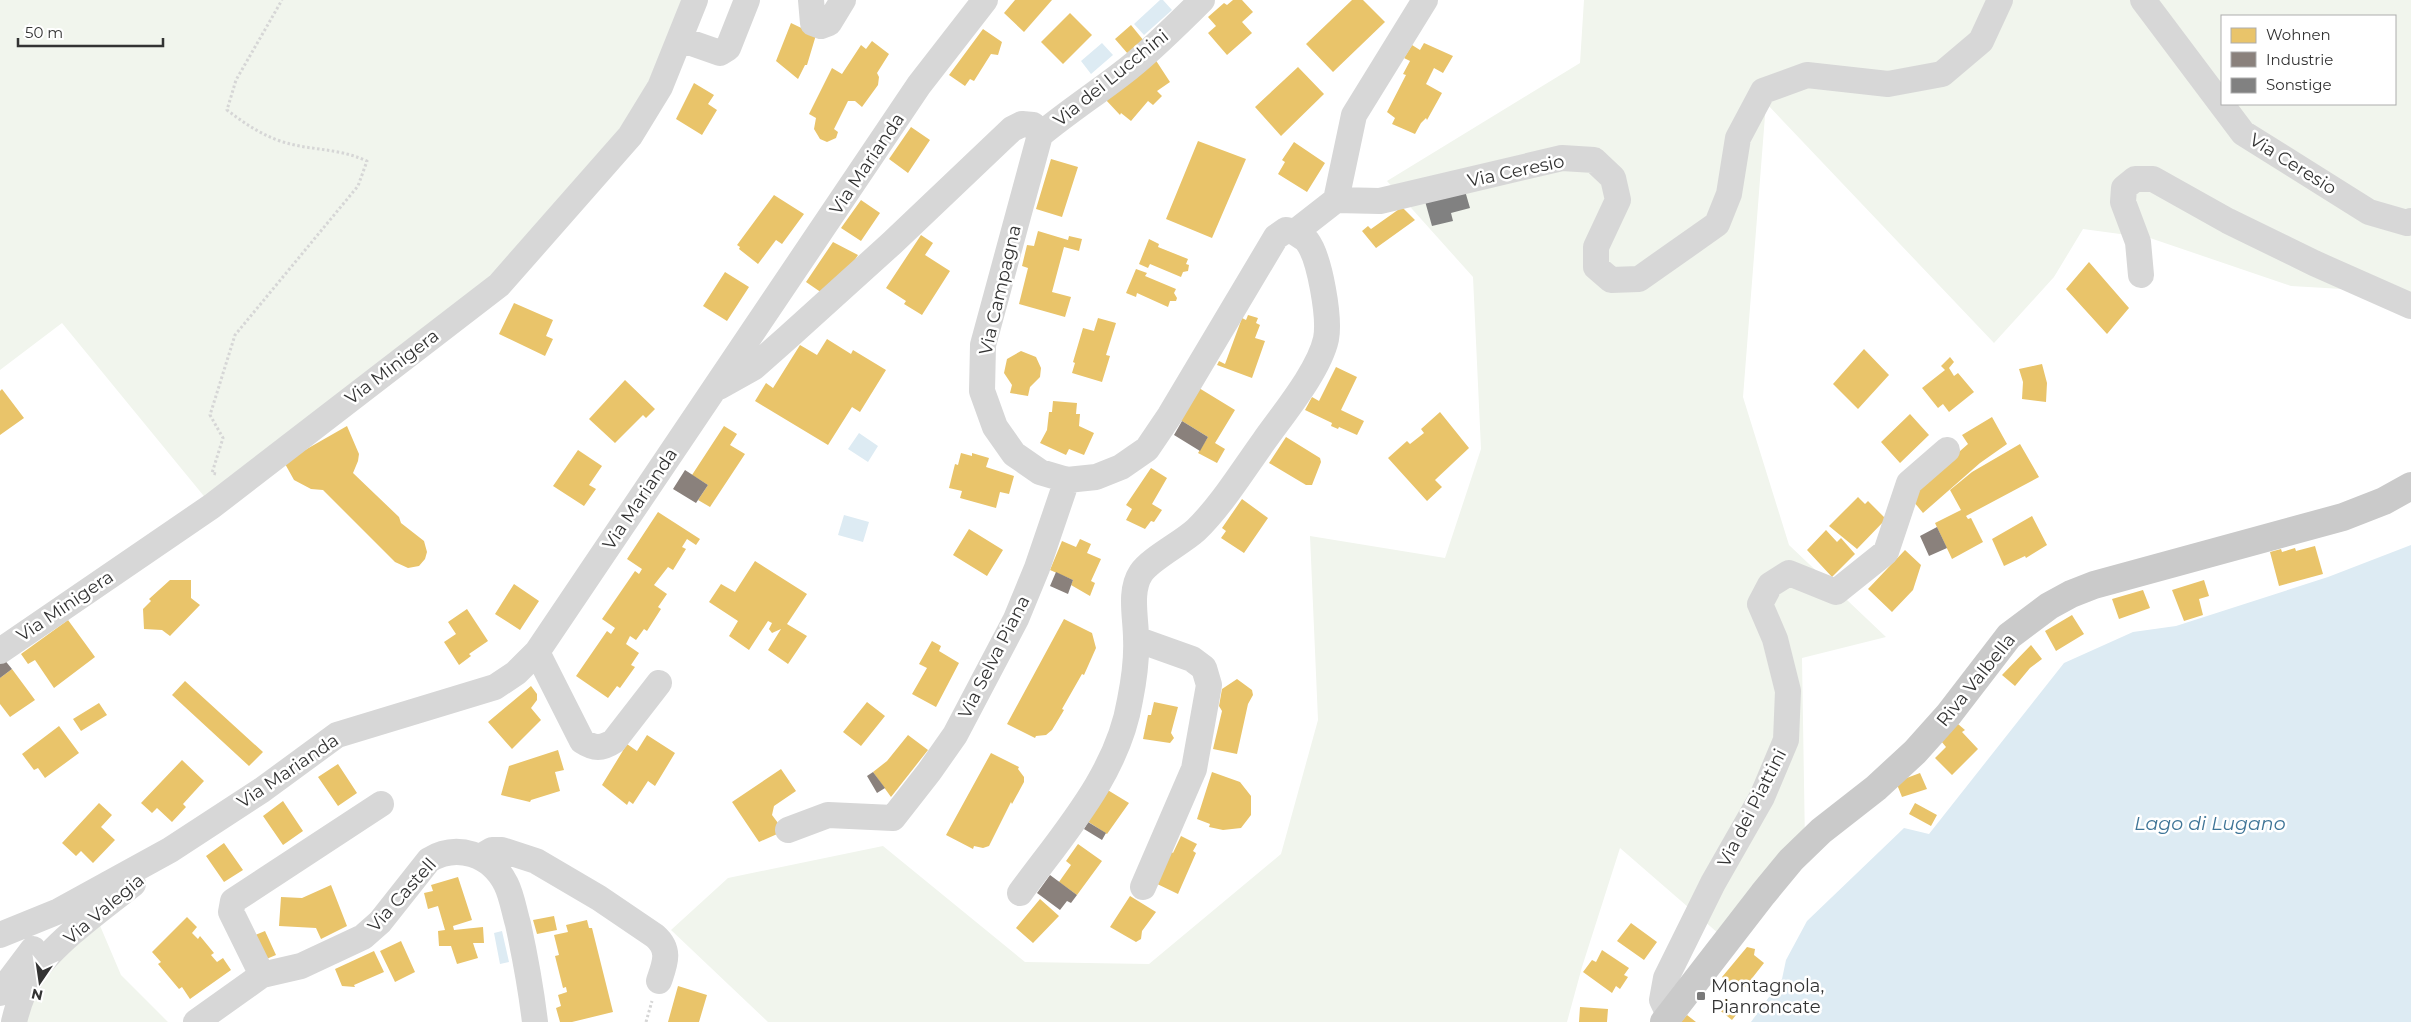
<svg xmlns="http://www.w3.org/2000/svg" width="2411" height="1022" font-family="Montserrat,sans-serif">
	<rect width="100%" height="100%" fill="#fff"/>
	<path fill="#f1f5ed" fill-rule="evenodd" d="M0,0H695L660,87L499,285L212,506L62,323L0,370Z
		M1584,0H2411V293L2291,286L2150,238L2083,229L2054,277L1994,343L1766,103L1743,397L1789,545L1886,637L1802,658L1805,845L1726,940L1620,848L1582,967L1567,1022H768L671,930L728,878L883,846L1025,962L1149,964L1281,854L1318,720L1310,536L1445,558L1481,449L1473,277L1387,181L1580,63ZM2222,16H2395V104H2222Z
		M98,921L121,975L168,1022H21L35,986Z"/>
	<path fill="#ddebf3" d="M1160,0H1163L1172,10L1144,35L1134,24Z
		M1102,43L1113,55L1091,74L1081,61Z
		M859,433L878,446L868,462L848,449Z
		M844,515L869,522L863,542L838,535Z
		M2411,545V1022H1751L1782,979L1786,960L1807,921L1904,828L1929,834L2064,663L2133,632L2176,626L2328,577Z
		M502,931L509,962L500,964L494,933Z"/>
	<path fill="#e9c46a" d="M1015,0H1052L1024,32L1004,13Z
		M1233,0H1242L1253,12L1242,22L1252,33L1227,55L1208,33L1216,26L1208,17L1224,3L1227,5Z
		M1352,0H1363L1385,22L1333,72L1306,44Z
		M1070,13L1092,35L1063,64L1041,42Z
		M791,23L816,35L807,65H805L798,79L776,61Z
		M1131,25L1144,41L1128,54L1115,39Z
		M983,29L1002,42L998,55L991,54L974,81L970,79L965,86L949,75Z
		M872,41L889,54L877,73L879,77L878,85L862,107L855,101H848L834,129L838,132L836,138L827,142L820,139L814,129L816,118L809,114L832,68L842,74L861,45L866,49Z
		M1424,43L1453,56L1443,73L1434,68L1426,84L1442,93L1427,120L1426,118L1421,123L1415,134L1392,124L1395,118L1387,112L1406,75L1403,74L1410,61L1404,58L1412,45L1420,50Z
		M1155,59L1170,82L1157,91L1162,96L1153,105L1148,101L1131,121L1121,113L1120,115L1105,99Z
		M1298,67L1324,94L1281,136L1255,107Z
		M694,83L714,95L708,104L717,110L702,135L676,119Z
		M911,127L930,140L908,173L889,159Z
		M1198,141L1246,159L1212,238L1166,219Z
		M1294,142L1325,163L1307,192L1278,174L1285,162L1282,160Z
		M1051,159L1078,167L1062,217L1036,209Z
		M774,195L804,214L782,244L776,240L758,264L739,249L740,247L737,245Z
		M861,200L880,213L861,241L841,228Z
		M1402,207L1415,220L1376,248L1362,231L1368,226L1371,229Z
		M1038,231L1068,240L1069,236L1082,239L1079,251L1064,247L1052,292L1071,297L1065,317L1019,304L1028,268L1022,266L1027,245L1034,246Z
		M921,235L933,243L925,255L950,271L922,315L904,304L906,301L886,288Z
		M1149,239L1159,244L1158,247L1188,259L1186,264L1189,265L1188,271L1183,272L1181,277L1150,264L1148,268L1139,264Z
		M833,242L858,255L837,287L822,293L806,282Z
		M2089,262L2129,308L2107,334L2066,289Z
		M1136,269L1147,273L1145,276L1176,289L1174,293L1177,298L1176,301H1170L1168,307L1137,293L1136,297L1126,293Z
		M725,272L749,287L727,321L703,306Z
		M514,303L553,320L546,336L553,339L545,356L499,334Z
		M1248,315L1258,318L1256,323L1260,325L1255,338L1265,341L1252,378L1217,365L1219,361L1225,364L1242,318L1246,320Z
		M1098,318L1116,323L1106,355L1110,356L1102,382L1072,373L1075,363L1073,362L1083,328L1094,331Z
		M827,339L851,354L853,350L886,370L860,412L852,407L828,445L755,401L766,383L773,388L800,345L817,355Z
		M1864,349L1889,375L1858,409L1833,384Z
		M1021,351L1036,357L1041,368L1040,377L1030,387L1028,396L1010,393L1012,385L1004,373L1007,359Z
		M1950,357L1954,362L1949,368L1954,376L1958,373L1974,392L1949,412L1943,404L1938,408L1922,388L1945,370L1941,366Z
		M2042,364L2047,383L2046,402L2022,399L2023,382L2019,369Z
		M1336,367L1357,377L1341,410L1364,421L1357,435L1339,427L1338,429L1331,426L1332,423L1305,410L1312,397L1319,401Z
		M625,380L655,409L646,418L643,415L615,443L589,419Z
		M1199,388L1235,410L1215,443L1225,449L1217,463L1198,453L1208,437L1182,421L1179,422Z
		M2,389L24,418L0,435V391Z
		M1053,401L1077,403L1076,414H1080L1079,426L1094,433L1084,455L1069,449L1066,455L1040,443L1047,430L1049,412H1052Z
		M1440,412L1469,448L1435,480L1442,487L1427,501L1388,458L1407,441L1410,444L1424,433L1421,429Z
		M1910,414L1929,435L1900,463L1881,442Z
		M1992,417L2007,444L1980,463L1923,513L1909,496L1968,444L1962,435Z
		M347,426L359,454L358,461L353,473L399,517L401,523L424,541L427,552L425,559L419,566L408,568L395,562L323,490L311,489L294,480L284,462Z
		M724,426L737,434L730,445L745,454L710,507L698,500L708,485L692,475Z
		M1286,437L1320,458L1321,462L1312,485H1306L1269,463Z
		M2020,444L2039,477L1966,516L1968,519L1971,518L1983,542L1952,559L1935,523L1961,510L1950,490L1972,472Z
		M578,450L602,466L589,485L596,489L584,506L553,486Z
		M961,453L972,456V453L989,458L986,467L1014,476L1009,494L1000,492L996,508L960,498L962,491L949,488L955,464L958,465Z
		M1151,468L1167,478L1152,504L1162,510L1154,522L1151,521L1145,529L1126,520L1132,509L1126,505Z
		M1858,497L1865,504L1868,501L1886,519L1857,549L1829,526Z
		M1242,499L1268,518L1244,553L1221,538L1226,531L1222,528Z
		M658,512L700,539L696,545L687,539L682,547L686,549L673,570L668,567L654,585L667,594L658,607L661,609L647,631L644,629L636,640L630,636L626,644L639,653L631,665L635,667L620,688L617,686L608,698L576,676L607,631L611,634L615,628L602,619L635,571L639,574L642,569L627,559Z
		M2032,516L2047,545L2026,558L2025,556L2004,566L1992,539Z
		M969,529L1003,550L987,576L953,555Z
		M1826,530L1837,542L1841,538L1855,554L1832,577L1807,550Z
		M1080,539L1091,544L1087,553L1101,559L1091,581L1095,583L1090,596L1071,585L1073,580L1050,570L1062,541L1076,547Z
		M2315,546L2323,574L2279,586L2270,552L2281,549L2282,552L2295,548L2296,551Z
		M1905,550L1921,565L1913,590L1892,612L1868,589Z
		M755,561L807,594L787,624L807,636L788,664L768,650L781,629L772,633L769,629L772,623L768,621L749,650L729,636L738,621L709,602L721,584L735,592Z
		M170,580H191V598L200,605L170,636L162,630L144,629L143,609L151,601L149,599Z
		M2204,580L2209,596L2199,599L2203,615L2184,621L2172,590Z
		M514,584L539,601L520,630L495,614Z
		M2143,590L2150,608L2119,619L2112,599Z
		M467,609L488,641L469,654L471,656L459,665L444,642L456,634L448,622Z
		M2072,615L2084,634L2056,651L2045,631Z
		M1064,619L1092,633L1096,648L1084,675L1082,674L1062,709L1064,710L1052,730L1046,735L1036,736L1035,738L1007,724Z
		M68,620L95,657L54,688L35,660L28,664L21,654Z
		M932,641L941,646L939,651L959,663L936,707L912,694L927,668L919,664Z
		M2031,645L2042,659L2030,668L2015,686L2002,675Z
		M12,669L35,700L10,717L0,704V678Z
		M1237,679L1252,690L1253,695L1248,704L1237,754L1213,749L1222,711L1219,706L1222,689Z
		M185,681L263,752L249,766L172,695Z
		M531,686L537,694V700L531,708L541,720L512,749L488,722Z
		M867,702L885,716L861,746L843,732Z
		M1154,702L1178,707L1171,733L1174,738L1170,743L1143,739L1148,715H1151Z
		M99,703L107,715L81,731L73,719Z
		M1958,724L1965,730L1962,732L1978,749L1952,775L1935,758L1946,747L1941,741Z
		M59,726L79,753L45,778L38,768L34,770L22,754Z
		M647,735L675,753L655,786L648,781L633,804L629,801L627,805L602,785L627,744L637,751Z
		M908,735L928,750L891,797L873,772L887,761Z
		M558,750L564,770L555,772L560,791L531,800L530,802L501,795L509,766Z
		M991,753L1019,767L1018,769L1024,777V782L1012,804L1011,802L989,846L983,848L974,846L973,849L946,835Z
		M182,760L204,781L183,804L186,807L172,822L157,808L152,813L141,803Z
		M338,764L357,793L338,806L318,777Z
		M781,769L796,791L774,806L772,815L784,831L759,842L732,802Z
		M1212,772L1240,782L1251,796V815L1241,828L1223,830L1209,827L1210,824L1197,819Z
		M1920,773L1927,789L1902,797L1896,782Z
		M1106,789L1129,803L1107,834L1087,821Z
		M283,801L303,831L283,845L263,816Z
		M99,803L112,815L101,827L115,840L93,863L81,851L76,856L62,843Z
		M1915,803L1937,815L1931,826L1909,814Z
		M1181,836L1197,844L1193,851L1196,853L1178,894L1153,882L1170,851L1173,853Z
		M224,843L243,870L224,882L206,856Z
		M1078,844L1102,861L1077,895L1059,882L1071,865L1066,861Z
		M458,877L472,920L453,926L454,930L483,927L484,943H473L478,958L457,964L451,946H439L438,931L445,930L438,906L428,909L424,893L433,891L431,885Z
		M331,885L347,926L321,939L316,928L279,926L281,897L302,898Z
		M1130,896L1156,912L1142,931L1141,939L1136,942L1110,927Z
		M1040,899L1059,916L1033,943L1016,928Z
		M554,916L557,930L537,934L533,920Z
		M187,917L197,927L192,933L198,939L200,936L214,953L211,955L217,962L223,958L231,970L190,999L182,987L179,989L158,964L161,962L152,952Z
		M587,920L589,928H592L613,1012L572,1022H560L556,1008L561,1006L558,995L567,992L566,987L563,988L555,956L559,955L554,935L568,932L566,925Z
		M1631,923L1657,942L1644,960L1617,941Z
		M265,931L276,955L264,960L253,936Z
		M401,941L415,972L395,982L380,951Z
		M1747,947L1755,949L1754,955L1764,963L1742,991L1722,977Z
		M1602,950L1629,968L1624,975L1628,977L1620,989L1616,986L1612,993L1583,972L1592,960L1596,962Z
		M374,951L384,972L354,985L355,987L342,986L335,969Z
		M678,986L707,995L699,1022H668Z
		M1725,998L1740,1010L1732,1020L1717,1008Z
		M1580,1007L1608,1009L1607,1022H1579Z
		M1687,1015L1696,1022H1681Z"/>
	<path fill="#8a817c" d="M1182,421L1208,437L1200,451L1174,435Z
		M685,470L708,485L696,503L673,489Z
		M1937,527L1947,548L1929,556L1920,536Z
		M1056,572L1073,580L1068,594L1050,586Z
		M3,658L12,669L0,678V660Z
		M873,772L885,788L877,793L867,776Z
		M1088,822L1106,833L1102,840L1084,829Z
		M1050,875L1077,895L1071,903L1067,901L1060,910L1037,893Z"/>
	<path fill="#818181" d="M1463,184L1470,208L1451,213L1453,221L1432,226L1423,194Z"/>
	<g fill="none" stroke-linecap="round" stroke-linejoin="round">
		<path stroke="#d6d6d6" stroke-width="3" stroke-dasharray="2.5 2.5" stroke-linecap="butt" d="M216,474L212,473L223,438L210,415L235,335L358,186L367,161C336,147 309,151 280,141C260,134 244,123 227,110L236,80L282,0
			M646,1022L652,1001"/>
		<path stroke="#d7d7d7" stroke-width="26" d="M811,0L813,23L821,26L829,23L843,0
			M1425,0L1354,115L1336,200L1380,201L1562,158L1594,160L1613,178L1618,200L1596,247V267L1611,280L1639,279L1717,224L1729,194L1738,138L1763,91L1807,75L1888,84L1942,74L1981,41L2000,0
			M2143,0L2243,133L2369,212L2407,223L2411,221
			M680,39L720,53L728,48L747,0
			M1040,135C1069,111 1100,91 1129,68C1155,47 1178,24 1202,0
			M2141,275L2138,242L2123,202L2124,188L2135,179H2153L2228,221L2314,263L2411,306
			M719,387L753,368L787,338L891,244L1012,129L1022,124L1033,125L1040,135L983,345L982,391L995,427L1014,454L1040,472L1067,480L1096,477L1121,467L1147,449L1170,415L1276,237L1286,230L1295,232L1336,200
			M1136,639L1192,659L1204,668L1209,685L1194,769L1143,887
			M0,651L212,506L499,285L630,136L660,87L695,0
			M537,652L582,741C594,749 602,749 614,741L659,683
			M788,830L828,815L893,818L929,772L955,735L1016,619L1037,568L1067,480
			M480,857L492,850H502L536,861L599,898L655,936C671,950 665,963 659,981
			M1020,893C1063,834 1118,774 1130,700C1134,680 1137,658 1136,638C1136,618 1129,591 1141,573C1150,559 1182,543 1196,530C1221,506 1243,470 1264,441C1283,414 1319,371 1326,339C1330,318 1320,258 1307,241C1304,238 1298,235 1295,232
			M0,935L59,911L170,850L262,790L337,735L495,687L516,673L537,652L919,85L985,0
			M262,975L231,912L233,901L381,804
			M0,993L33,949
			M1669,1015L1662,1000L1666,978L1713,883L1762,797L1786,740L1788,691L1775,639L1760,604L1770,585L1789,573L1836,592L1886,552L1909,483L1947,450
			M14,1022C18,1005 24,987 35,972C55,942 104,907 133,884
			M196,1022L262,975L301,966L363,937L380,922L429,860C457,843 491,854 506,884C512,896 514,911 518,924C525,956 531,989 535,1022"/>
		<path stroke="#cacaca" stroke-width="28" d="M1664,1022L1763,894L1791,860L1821,831L1876,788L1915,752L1949,714L2009,636L2049,606L2071,594L2094,585L2343,517L2384,501L2411,486"/>
	</g>
	<rect fill="#7a7a7a" stroke="#fff" stroke-width="2" x="1696" y="991" width="10" height="10" rx="2.5"/>
	<g text-anchor="middle" dominant-baseline="central" stroke-width="5" stroke-linejoin="round" paint-order="stroke">
		<g font-size="18" fill="#333" stroke="#fff">
			<text transform="translate(1111 78) rotate(-39)">Via dei Lucchini</text>
			<text transform="translate(867 164) rotate(-56)">Via Marianda</text>
			<text transform="translate(2293 164) rotate(32)">Via Ceresio</text>
			<text transform="translate(1516 171) rotate(-12)">Via Ceresio</text>
			<text transform="translate(1000 290) rotate(-77)">Via Campagna</text>
			<text transform="translate(392 367) rotate(-37)">Via Minigera</text>
			<text transform="translate(640 499) rotate(-56)">Via Marianda</text>
			<text transform="translate(65 606) rotate(-34)">Via Minigera</text>
			<text transform="translate(994 657) rotate(-63)">Via Selva Piana</text>
			<text transform="translate(1976 680) rotate(-51)">Riva Valbella</text>
			<text transform="translate(288 771) rotate(-34)">Via Marianda</text>
			<text transform="translate(1752 808) rotate(-63)">Via dei Piattini</text>
			<text transform="translate(402 895) rotate(-48)">Via Castell</text>
			<text transform="translate(104 909) rotate(-40)">Via Valegia</text>
		</g>
		<g font-size="18" fill="#333" stroke="#fff" text-anchor="start">
			<text x="1711" y="986">Montagnola,<tspan x="1711" dy="21">Pianroncate</tspan></text>
		</g>
		<g font-size="19" font-style="italic" fill="#3f7597" stroke="#fff">
			<text x="2210" y="823">Lago di Lugano</text>
		</g>
	</g>
	<rect x="2221" y="15" width="175" height="90" fill="#ffffff" stroke="#adadad"/>
	<rect x="2231" y="28" width="25" height="15" fill="#e9c46a" stroke="#adadad"/>
	<text x="2266" y="40" font-size="15" fill="#333333">Wohnen</text>
	<rect x="2231" y="52" width="25" height="15" fill="#8a817c" stroke="#adadad"/>
	<text x="2266" y="65" font-size="15" fill="#333333">Industrie</text>
	<rect x="2231" y="78" width="25" height="15" fill="#818181" stroke="#adadad"/>
	<text x="2266" y="90" font-size="15" fill="#333333">Sonstige</text>
	<g transform="translate(40 982) rotate(193)" stroke="#ffffff" stroke-width="4" paint-order="stroke">
	<path d="M0-4L9 19L0 12L-9 19Z" fill="#333333"/>
	<text y="-8" font-size="14" font-weight="bold" text-anchor="middle" fill="#333333">N</text>
	</g>
	<path d="M18 38v8h145v-8" fill="none" stroke="#333333" stroke-width="2.5"/>
	<text x="25" y="38" font-size="15" fill="#333333" stroke="#ffffff" stroke-width="4" paint-order="stroke">50 m</text>
</svg>
